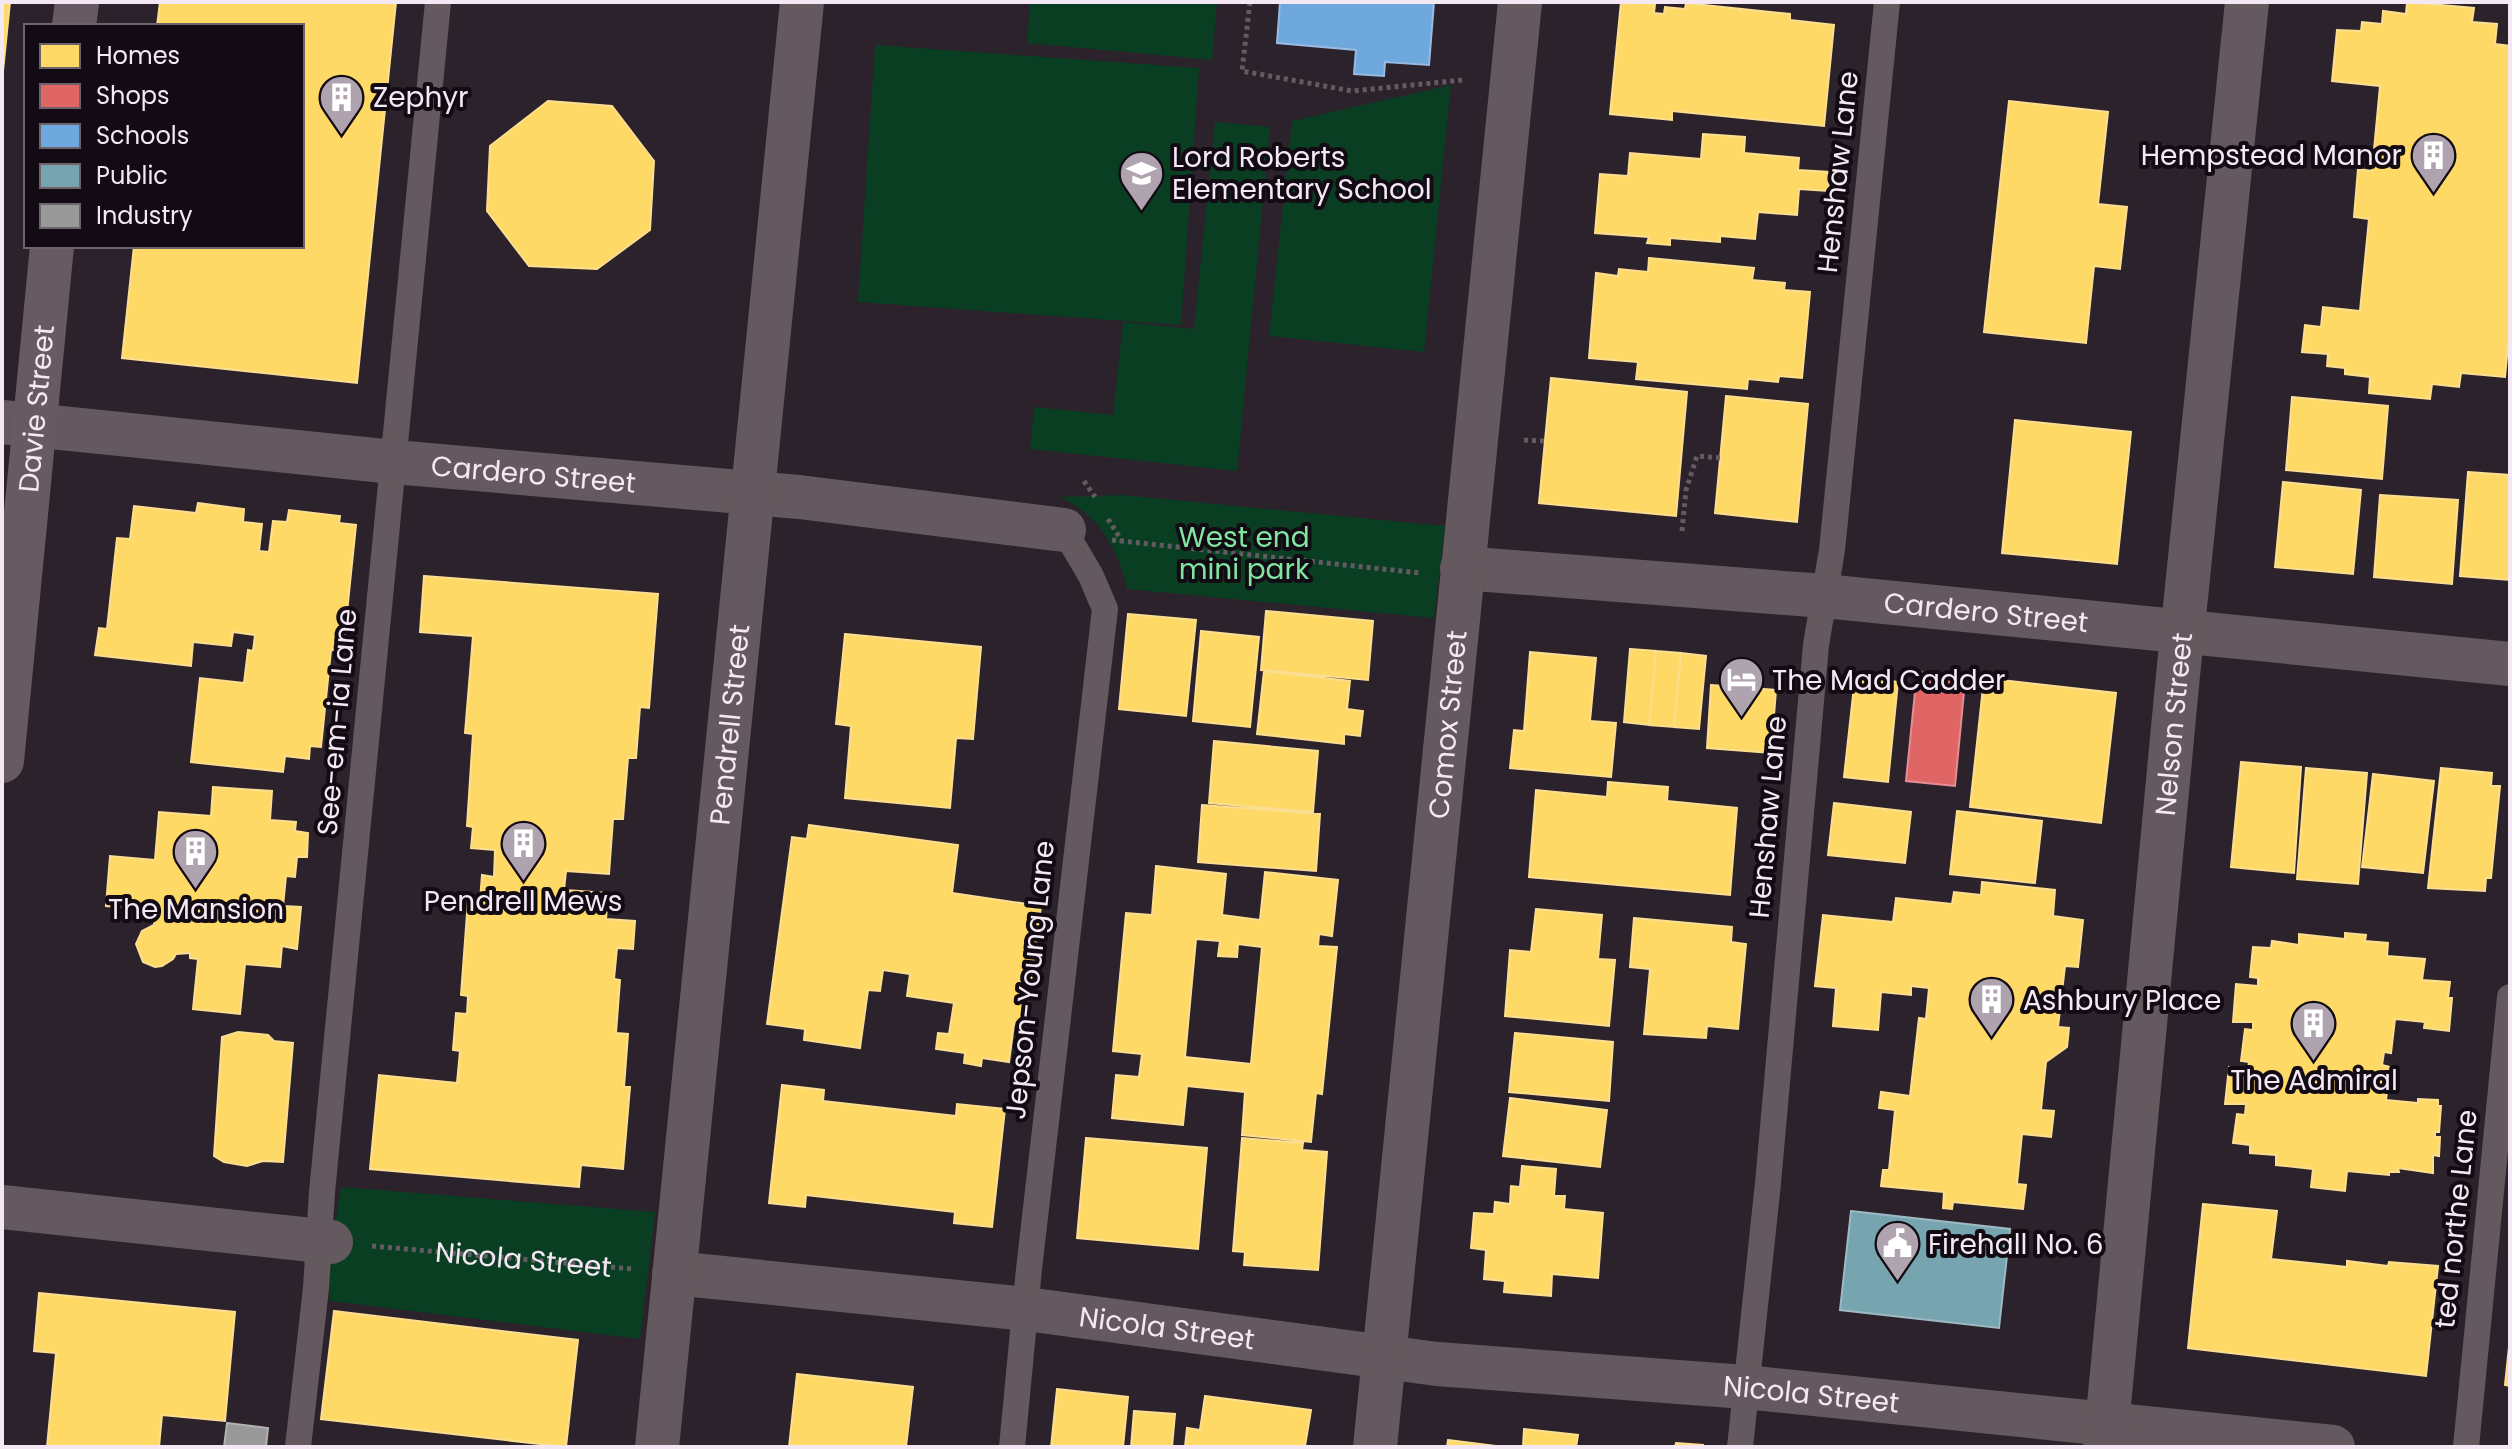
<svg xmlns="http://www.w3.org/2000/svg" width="2512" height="1449" font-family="Poppins,sans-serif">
	<rect width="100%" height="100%" fill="#2c222c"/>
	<path fill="#0a3e22" d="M1030,2H1217L1212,60L1027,43Z
		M875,45L1199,68L1181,325L858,302Z
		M1451,85L1424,352L1269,336L1292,121Z
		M1215,122L1270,127L1237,471L1030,449L1034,407L1113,415L1123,322L1194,329Z
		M1122,495L1445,526L1434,618L1127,589C1119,550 1098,514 1060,497Z
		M341,1187L655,1212L640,1339L330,1301L328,1266Z"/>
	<path fill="#ffd966" stroke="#fcde91" stroke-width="2" fill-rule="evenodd" d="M2,2H10L2,81Z
		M160,2H396L357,383L122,358L134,246H302V26H157Z
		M1621,2L1655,4L1654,13L1664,14L1665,7L1685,9L1686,3L1790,14V20L1834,25L1824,126L1672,111V120L1610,114Z
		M2407,2L2474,8L2472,22L2497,24L2495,44L2510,46V325L2505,377L2461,373L2459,387L2432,384L2430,399L2369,393L2370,377L2345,374V368L2327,366L2328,354L2302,352L2305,325L2321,327L2323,307L2360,311L2369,219L2354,217L2358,169L2372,171L2380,86L2332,81L2337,30L2361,31L2362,22L2382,24L2383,11L2406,14Z
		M548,101L612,106L654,161L650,230L597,269L529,266L487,211L490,146Z
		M2009,101L2108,112L2098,204L2127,207L2120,269L2094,266L2086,343L1984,332Z
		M1703,134L1745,137L1744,153L1799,158L1798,170L1830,172L1828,191L1799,189L1797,215L1758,212L1755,239L1720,236V242L1670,238V245L1647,243L1649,237L1595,233L1600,174L1628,176L1630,153L1701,159Z
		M1649,258L1754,268L1752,280L1785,283L1784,290L1810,292L1802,378L1779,376L1778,382L1748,379L1747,389L1636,379L1638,362L1589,358L1596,273L1618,276L1619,269L1648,272Z
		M1551,378L1687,392L1676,516L1539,503Z
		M1726,396L1808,404L1797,522L1715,513Z
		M2292,397L2388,406L2382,479L2286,470Z
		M2015,420L2131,432L2117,564L2002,553Z
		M2468,472L2510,475V580L2460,576Z
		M2283,482L2361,490L2353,574L2275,567Z
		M2380,495L2458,500L2452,584L2374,577Z
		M198,503L244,509L243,522L262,524L259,551L269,552L273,521L287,522L289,510L340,516L339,523L356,525L343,651L331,650L321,747L310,746L309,759L285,756L283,772L191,762L200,678L244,683L248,650L253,651L255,635L233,632L231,646L193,642L191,666L95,655L99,628L107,629L117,538L130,539L134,506L196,513Z
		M424,576L658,594L649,708L640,707L636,758H628L623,819H613L609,874L566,871L564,890L608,893L606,919L635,921L633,949L617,948L614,979L620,980L616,1033L628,1034L624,1087H630L623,1169L581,1165L579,1187L370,1169L379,1075L457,1083L460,1051L453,1050L456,1013L467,1014L468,996L461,995L468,900L480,901L482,875L494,877L495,850L471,848L473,827L467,826L473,734L465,733L473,636L420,632Z
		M1266,611L1373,621L1368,680L1261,670Z
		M1128,614L1196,620L1186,716L1119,709Z
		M1201,631L1259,637L1250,727L1193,721Z
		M845,634L981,647L973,739L956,738L950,808L845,798L851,726L836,724Z
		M1630,649L1656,651L1649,725L1624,722Z
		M1656,651L1681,653L1674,727L1649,725Z
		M1530,652L1596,658L1590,721L1616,723L1611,777L1510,768L1514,730L1524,731Z
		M1681,653L1706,656L1699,729L1674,727Z
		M1264,671L1350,681L1347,709L1363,711L1360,736L1344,734V744L1257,734Z
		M1855,677L1898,682L1888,782L1844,777Z
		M1984,678L2116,693L2101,823L1970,807Z
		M1711,685L1776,690L1771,753L1707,748Z
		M1214,741L1318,751L1313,812L1209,803Z
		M2241,762L2301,767L2294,873L2231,867Z
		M2306,768L2367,773L2358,884L2297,879Z
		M2441,768L2492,773L2491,786H2500L2491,878H2486L2485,891L2428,888Z
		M2373,774L2434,781L2423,873L2362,867Z
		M1608,782L1668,787L1667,801L1737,808L1730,895L1529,877L1536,790L1607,797Z
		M213,787L272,791L270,820L296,822L295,831L308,833L307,857H297L295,877L286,876L283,906L301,907L297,949L282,946L280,967L245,964L240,1014L193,1009L198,959L190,958V953L176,954L173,959L162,966L155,967L143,962L136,944L142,931L154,925L156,910L106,906L110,856L155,860L159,812L211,816Z
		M1834,803L1911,812L1905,863L1828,855Z
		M1202,805L1320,814L1316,871L1198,862Z
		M1957,811L2042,821L2035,883L1950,874Z
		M809,825L958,845L952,893L1041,906L1025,1026L1014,1024L1009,1062L982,1058L981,1066L964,1063L965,1053L936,1049L938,1033L949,1034L954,1003L907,996L910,974L883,970L880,991L868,990L860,1048L804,1040L805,1029L767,1024L792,837L807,839Z
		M1156,866L1226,874L1222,915L1260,920L1265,872L1338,880L1332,936L1319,934L1318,946L1337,947L1322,1094L1316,1093L1311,1142L1242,1135L1245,1092L1187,1086L1183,1125L1112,1118L1116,1075L1139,1077L1142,1054L1113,1051L1126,913L1152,915ZM1196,939L1220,941L1218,956L1237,957L1238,944L1262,947L1251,1064L1185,1057Z
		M1982,882L2055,890L2053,916L2083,920L2078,967L2065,966L2058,1027L2069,1028L2067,1047L2046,1062L2041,1110L2054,1111L2051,1137L2022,1134L2017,1184L2026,1185L2023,1209L1953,1202L1952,1209L1943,1208L1944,1192L1881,1186L1883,1170H1889L1895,1110L1879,1108L1881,1092L1910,1096L1919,1018L1926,1019L1929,988L1911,986V995L1881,992L1878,1030L1833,1026L1836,988L1815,986L1823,915L1893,922L1896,898L1952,904L1954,892L1981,895Z
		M1536,909L1602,915L1598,959L1615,960L1609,1026L1505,1016L1510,950L1531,952Z
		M1634,918L1732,927L1731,942L1746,944L1738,1029L1707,1026L1706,1038L1644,1034L1650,969L1630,967Z
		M2345,933L2366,935L2365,941L2388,943L2387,956L2425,959L2422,980L2450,982L2448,998H2452L2449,1031L2424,1028L2425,1022L2395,1019L2391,1053L2384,1052L2382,1065L2390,1067L2386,1100L2418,1103V1099L2438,1100V1106H2441L2439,1132H2435V1137H2440L2439,1156L2433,1155V1173L2398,1168L2399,1172H2389V1175L2347,1171L2345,1191L2311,1187L2313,1169L2276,1165V1155L2250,1153V1145L2233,1143L2237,1114L2245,1115L2246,1104H2225L2229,1067L2248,1070L2249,1062L2241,1061L2245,1029L2253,1030V1022H2233L2236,984L2258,986V978L2250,977L2253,947L2271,948L2272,941L2299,945V934L2345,939Z
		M238,1032L268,1035L274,1041L293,1043L283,1162L263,1161L247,1166L224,1162L214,1156L222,1037Z
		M1515,1033L1613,1042L1609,1101L1509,1092Z
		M782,1085L824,1090L823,1101L956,1116L957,1104L1005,1109L992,1227L954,1223L955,1212L806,1195L805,1207L769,1203Z
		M1510,1098L1607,1110L1600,1167L1503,1156Z
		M1086,1138L1207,1148L1198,1249L1077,1238Z
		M1242,1138L1303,1143L1302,1150L1327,1152L1318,1270L1244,1265L1245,1252L1233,1251Z
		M1522,1166L1556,1169L1554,1196H1565L1564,1209L1603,1213L1598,1278L1552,1274L1551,1296L1504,1292L1505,1281L1484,1279L1486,1250L1471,1248L1474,1213L1494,1214L1495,1202L1510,1204L1511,1186L1520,1187Z
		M2203,1204L2277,1211L2271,1259L2347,1267V1261L2388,1266L2389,1262L2438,1266L2426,1376L2188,1348Z
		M39,1293L235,1312L225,1421L162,1415L159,1447H47L56,1353L34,1351Z
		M334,1311L578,1340L566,1447L321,1419Z
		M2510,1337V1386L2505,1385Z
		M797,1374L913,1387L906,1447H789Z
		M1057,1389L1128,1397L1123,1447H1051Z
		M1205,1396L1311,1410L1305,1446L1313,1447H1185L1187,1428L1200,1430Z
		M1134,1411L1175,1414L1172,1447H1131Z
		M1524,1429L1578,1435L1576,1447H1523Z
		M1448,1440L1504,1447H1447Z
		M1676,1443L1703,1445V1447H1675Z"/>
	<path fill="#e06666" stroke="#e68d91" stroke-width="2" d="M1917,672L1956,676L1954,691L1964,692L1955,786L1906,781Z"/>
	<path fill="#6fa8dc" stroke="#97bbe4" stroke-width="2" d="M1280,2H1434L1429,65L1385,62L1384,76L1354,74L1356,50L1277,43Z"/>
	<path fill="#76a5af" stroke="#9cb9c4" stroke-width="2" d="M1851,1211L2010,1229L1999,1328L1840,1310Z"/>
	<path fill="#999" stroke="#b5b1b5" stroke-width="2" d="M227,1423L268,1428L266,1447H224Z"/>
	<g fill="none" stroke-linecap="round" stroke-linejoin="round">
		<g stroke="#645b62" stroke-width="5" stroke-dasharray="4 4" stroke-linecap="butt">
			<path d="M1250,2L1242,71L1352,91L1463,80"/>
			<path d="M1524,440L1545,441"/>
			<path d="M1084,481L1095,497"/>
			<path d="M1108,519L1122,541"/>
			<path d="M1682,531L1686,490L1697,456L1721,458"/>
			<path d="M1112,540L1420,573"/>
			<path id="s1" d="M372,1246L633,1269"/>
		</g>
		<path stroke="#64595e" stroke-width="26" d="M298,1447L316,1288L322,1192L438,2
			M1012,1447L1029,1269L1105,609L1091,576L1064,530
			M1740,1447L1768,1183L1816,645L1832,550L1887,2
			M2466,1447L2510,997"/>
		<g stroke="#64595e" stroke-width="44">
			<path id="s2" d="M2,422L394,462L799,497L1064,530"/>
			<path id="s3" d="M1462,568L1824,596L2510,664"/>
			<path d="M2,1207L331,1242"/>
			<path id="s4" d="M674,1273L1026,1309L1437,1364L1745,1387L2333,1447"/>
			<path id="s5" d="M657,1447L802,2"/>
			<path id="s6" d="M1375,1447L1520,2"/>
		</g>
		<path stroke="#64595e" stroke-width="44" id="s7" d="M2105,1447L2178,675L2247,2"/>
		<g stroke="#685a62" stroke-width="44">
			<path d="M74,26L77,2"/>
			<path id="s8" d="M2,761L52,246"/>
		</g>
	</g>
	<defs>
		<symbol id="building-pin" viewBox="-11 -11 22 30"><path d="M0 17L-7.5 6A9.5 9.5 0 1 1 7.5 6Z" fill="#afa3af" stroke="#130b13"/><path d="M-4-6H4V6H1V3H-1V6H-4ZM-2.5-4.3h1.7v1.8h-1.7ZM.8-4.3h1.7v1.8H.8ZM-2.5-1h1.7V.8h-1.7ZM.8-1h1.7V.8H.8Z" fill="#fff"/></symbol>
		<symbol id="school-pin" viewBox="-11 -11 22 30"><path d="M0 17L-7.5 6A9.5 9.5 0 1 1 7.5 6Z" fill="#afa3af" stroke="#130b13"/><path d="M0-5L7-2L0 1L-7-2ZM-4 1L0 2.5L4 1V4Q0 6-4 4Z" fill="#fff"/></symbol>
		<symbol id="hotel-pin" viewBox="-11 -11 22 30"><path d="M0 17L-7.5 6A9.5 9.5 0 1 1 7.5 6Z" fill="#afa3af" stroke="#130b13"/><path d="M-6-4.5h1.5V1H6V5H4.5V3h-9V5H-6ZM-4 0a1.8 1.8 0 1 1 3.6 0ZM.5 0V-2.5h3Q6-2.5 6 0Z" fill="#fff"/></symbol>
		<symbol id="civic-pin" viewBox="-11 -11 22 30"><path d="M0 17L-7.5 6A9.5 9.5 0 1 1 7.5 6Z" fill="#afa3af" stroke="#130b13"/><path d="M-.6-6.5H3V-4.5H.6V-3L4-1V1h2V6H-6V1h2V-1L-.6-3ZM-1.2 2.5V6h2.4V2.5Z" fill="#fff"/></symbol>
	</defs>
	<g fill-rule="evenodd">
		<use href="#building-pin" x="316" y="72" width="51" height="69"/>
		<use href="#building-pin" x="2408" y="130" width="51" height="69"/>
		<use href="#school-pin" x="1116" y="148" width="51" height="69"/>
		<use href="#hotel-pin" x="1716" y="654" width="51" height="69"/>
		<use href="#building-pin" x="498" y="818" width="51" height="69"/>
		<use href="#building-pin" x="170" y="826" width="51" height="69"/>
		<use href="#building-pin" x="1966" y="974" width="51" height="69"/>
		<use href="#building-pin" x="2288" y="998" width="51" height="69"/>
		<use href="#civic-pin" x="1872" y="1218" width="51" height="69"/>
	</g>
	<g text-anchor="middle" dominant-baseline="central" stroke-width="8" stroke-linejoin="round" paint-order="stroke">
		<g font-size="28" fill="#f5e8f5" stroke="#130b13" text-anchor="start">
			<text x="373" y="97">Zephyr</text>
			<text x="2402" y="155" text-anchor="end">Hempstead Manor</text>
			<text x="1172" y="157">Lord Roberts<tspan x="1172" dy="32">Elementary School</tspan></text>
			<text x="1772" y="680">The Mad Cadder</text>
			<text x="523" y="901" text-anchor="middle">Pendrell Mews</text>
			<text x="196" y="909" text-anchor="middle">The Mansion</text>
			<text x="2023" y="1000">Ashbury Place</text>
			<text x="2314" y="1080" text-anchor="middle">The Admiral</text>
			<text x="1928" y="1244">Firehall No. 6</text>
		</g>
		<g font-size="28" fill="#f5e8f5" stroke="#130b13">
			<text transform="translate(1838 172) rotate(-84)">Henshaw Lane</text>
			<text stroke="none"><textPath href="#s8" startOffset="354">Davie Street</textPath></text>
			<text stroke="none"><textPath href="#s2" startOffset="534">Cardero Street</textPath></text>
			<text stroke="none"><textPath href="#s3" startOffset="526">Cardero Street</textPath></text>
			<text transform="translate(337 722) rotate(-85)">See-em-ia Lane</text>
			<text stroke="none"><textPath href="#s6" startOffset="726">Comox Street</textPath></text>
			<text stroke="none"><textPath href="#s7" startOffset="726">Nelson Street</textPath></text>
			<text stroke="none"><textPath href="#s5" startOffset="726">Pendrell Street</textPath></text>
			<text transform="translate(1768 817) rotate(-85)">Henshaw Lane</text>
			<text transform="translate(1030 980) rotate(-84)">Jepson-Young Lane</text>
			<text transform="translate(2456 1219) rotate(-84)">ted northe Lane</text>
			<text stroke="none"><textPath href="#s1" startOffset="152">Nicola Street</textPath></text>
			<text stroke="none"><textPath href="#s4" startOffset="496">Nicola Street</textPath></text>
			<text stroke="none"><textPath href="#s4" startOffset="1144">Nicola Street</textPath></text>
		</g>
		<g font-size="28" fill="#7fe5a1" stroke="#130b13">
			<text x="1244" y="537">West end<tspan x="1244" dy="32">mini park</tspan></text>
		</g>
	</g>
	<rect width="2512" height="1449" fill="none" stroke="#f5e8f5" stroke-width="8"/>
	<rect x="24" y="24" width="280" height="224" fill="#130b13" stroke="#6d636d" stroke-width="2"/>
	<rect x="40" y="44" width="40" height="24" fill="#ffd966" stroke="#6d636d" stroke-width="2"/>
	<text x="96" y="64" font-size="24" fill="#f5e8f5">Homes</text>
	<rect x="40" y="84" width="40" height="24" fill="#e06666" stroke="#6d636d" stroke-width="2"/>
	<text x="96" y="104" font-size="24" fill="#f5e8f5">Shops</text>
	<rect x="40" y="124" width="40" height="24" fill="#6fa8dc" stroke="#6d636d" stroke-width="2"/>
	<text x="96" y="144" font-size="24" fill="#f5e8f5">Schools</text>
	<rect x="40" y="164" width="40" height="24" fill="#76a5af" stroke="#6d636d" stroke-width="2"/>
	<text x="96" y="184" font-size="24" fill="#f5e8f5">Public</text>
	<rect x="40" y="204" width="40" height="24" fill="#999999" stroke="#6d636d" stroke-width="2"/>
	<text x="96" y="224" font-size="24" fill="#f5e8f5">Industry</text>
</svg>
